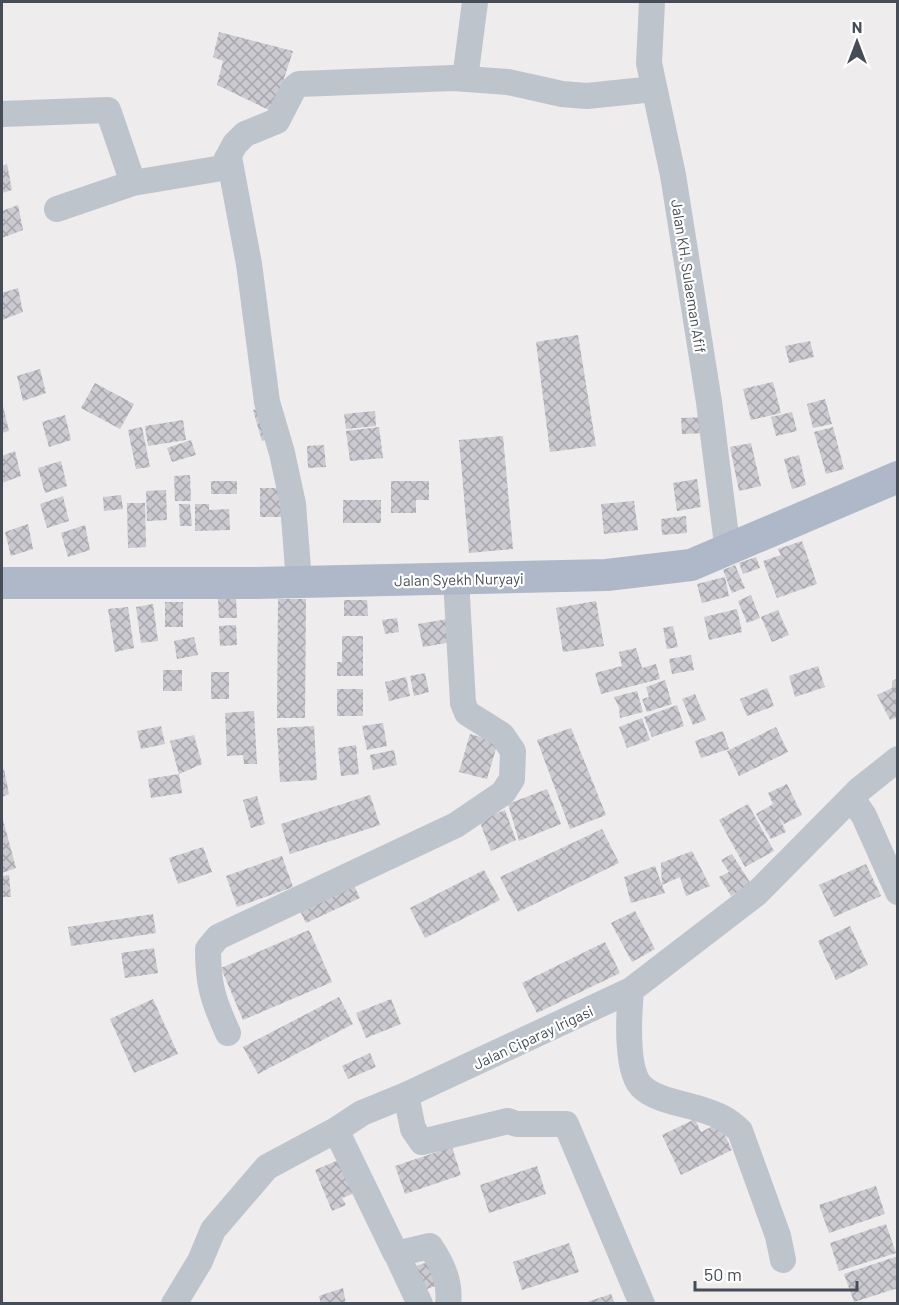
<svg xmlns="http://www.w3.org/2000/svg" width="899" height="1305" font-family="Barlow,sans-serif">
	<defs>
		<pattern id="building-cross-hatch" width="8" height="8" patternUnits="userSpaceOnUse" patternTransform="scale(1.5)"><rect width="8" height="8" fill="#cacad0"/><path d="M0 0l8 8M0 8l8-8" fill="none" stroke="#a6a6ac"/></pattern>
	</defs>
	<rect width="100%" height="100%" fill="#eeecec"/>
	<path fill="url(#building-cross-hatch)" d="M219,32L293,51L273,112L217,85L223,61L213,57Z
		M7,164L12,190L2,193V166Z
		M18,205L23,230L2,238V211Z
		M18,288L23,312L2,320V293Z
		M578,335L596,446L550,452L536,342Z
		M810,341L814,357L789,363L785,346Z
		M40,369L46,393L23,401L17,376Z
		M773,382L781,413L751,420L743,389Z
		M95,383L134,404L120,429L81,408Z
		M825,399L832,424L813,428L807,404Z
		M3,406L9,431L2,433V407Z
		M267,407L275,437L262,441L253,410Z
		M375,411L376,426L346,429L344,414Z
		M792,412L797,431L776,436L771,417Z
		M65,415L71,440L49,447L42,422Z
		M706,417L707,433L682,434L681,418Z
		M183,420L186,440L148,446L145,426Z
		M142,427L150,467L136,469L128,430Z
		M379,427L383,458L350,461L346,431Z
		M833,427L844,469L826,474L814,432Z
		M503,436L513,549L469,553L459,440Z
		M191,440L196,455L172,462L167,448Z
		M751,443L761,486L739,491L730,447Z
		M324,445L326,467L308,468L307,446Z
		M15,451L21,476L2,483V456Z
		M799,455L806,485L792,489L784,459Z
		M61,461L67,486L45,493L38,468Z
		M190,475L191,501H175L174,476Z
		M697,479L701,507L677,511L673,483Z
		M211,481H237V494H211Z
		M391,481H429V500H416V513H391Z
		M260,488H284V517H260Z
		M166,490L167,520L147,521L146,491Z
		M121,495L123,509L104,511L103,497Z
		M63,496L69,521L47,528L40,504Z
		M343,500H381V523H343Z
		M634,501L638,530L604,534L601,504Z
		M127,503H145L146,547L128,548Z
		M179,504H190L192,526H180Z
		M195,504H209V510L229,509L230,530L195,531Z
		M686,516L687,533L662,535L661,519Z
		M28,524L33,549L11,556L5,532Z
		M85,525L90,550L68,557L61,533Z
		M802,541L817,584L777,598L763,561L781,555L778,549Z
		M756,557L760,568L743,574L739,563Z
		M735,565L745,588L732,593L723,570Z
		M725,577L729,596L702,603L697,584Z
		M751,595L760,618L747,623L738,601Z
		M218,598H236L237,618H219Z
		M278,599H306L305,718H277Z
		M344,600H367L368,616H344Z
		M596,601L604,646L563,652L556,608Z
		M165,602H183V627H165Z
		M153,604L158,641L141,643L136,607Z
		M128,607L134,648L115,652L108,609Z
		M737,609L742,632L709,640L704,617Z
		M778,610L789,635L772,642L761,617Z
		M397,618L399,632L385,634L382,620Z
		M454,618L458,641L423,647L418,624Z
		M236,625L237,645L220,646L219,626Z
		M673,626L678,647L667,649L663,628Z
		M342,636H363V676H337V662H342Z
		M194,637L198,655L177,659L174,641Z
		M636,648L642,668L656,664L660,679L601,694L595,673L622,666L619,652Z
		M691,655L694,670L672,674L669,659Z
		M818,666L825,687L795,697L789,676Z
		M163,670H182V691H163Z
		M211,672H229V699H211Z
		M425,673L429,692L414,696L410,676Z
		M406,677L410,696L389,701L385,682Z
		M898,678V717L890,720L877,695L892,688V681Z
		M665,680L672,704L647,712L642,699L649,697L646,687Z
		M767,688L774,706L747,716L740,699Z
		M337,689H363V716H337Z
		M637,691L643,712L620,718L619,707L614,697Z
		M695,694L706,720L693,725L682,699Z
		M677,705L684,726L652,737L644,717Z
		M254,711L257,764H244L243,755L227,756L225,713Z
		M642,718L650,740L627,748L619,727Z
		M383,723L387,746L367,750L362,726Z
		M161,726L165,744L141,749L137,731Z
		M314,726L317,780L280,782L277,728Z
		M776,727L788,752L739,776L727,751Z
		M571,728L606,815L570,829L537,740Z
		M723,731L729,749L701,758L695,741Z
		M470,734L498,742L487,779L459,772Z
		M194,735L202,764L179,774L170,741Z
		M356,745L359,774L341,776L338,748Z
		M394,750L397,765L373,770L370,755Z
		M4,769L9,794L2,797V770Z
		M179,774L182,793L151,798L148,779Z
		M787,784L802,815L784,824L779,817L786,832L771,839L756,814L773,804L768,793Z
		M547,789L561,824L519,841L508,804Z
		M370,795L380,825L290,854L281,824Z
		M257,796L265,824L251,828L243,800Z
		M748,804L774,851L745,867L719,820Z
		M505,810L516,840L491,851L479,820Z
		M2,816L16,868L2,873Z
		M602,829L619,863L518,912L500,877Z
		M203,847L212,872L178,884L169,858Z
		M692,851L710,886L686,896L680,877L662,885L665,893L631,903L624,877L655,866L662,885L661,863Z
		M732,854L751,884L731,896L719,877L729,872L721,860Z
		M282,856L293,887L237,907L226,876Z
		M866,864L881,896L834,917L819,885Z
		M484,870L500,900L425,938L410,908Z
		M9,875L11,897H2V876Z
		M350,877L360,898L306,923L296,903Z
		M635,911L655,949L632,962L611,923Z
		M153,914L156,933L71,946L68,927Z
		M850,926L868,965L836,980L818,941Z
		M309,930L332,982L243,1020L221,968Z
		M605,942L620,973L537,1013L522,983Z
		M154,948L158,973L125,978L121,953Z
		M339,997L353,1024L258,1074L243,1047Z
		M153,999L178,1054L134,1073L110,1019Z
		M391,999L401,1024L366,1038L356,1013Z
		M370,1053L376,1067L348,1079L342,1066Z
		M695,1119L701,1132L719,1123L732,1150L681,1175L662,1135Z
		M452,1147L461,1175L405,1194L395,1166Z
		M341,1159L355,1193L342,1198L346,1205L332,1211L315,1170Z
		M537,1166L546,1194L489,1213L480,1185Z
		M876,1186L885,1214L829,1233L819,1205Z
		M886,1224L896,1253L839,1271L830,1243Z
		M569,1243L579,1272L522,1290L513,1262Z
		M898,1256V1288L854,1302L844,1274Z
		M435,1260L441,1284L419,1292L412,1267Z
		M343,1288L346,1304H321L319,1296Z
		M611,1294L615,1304H584V1303Z"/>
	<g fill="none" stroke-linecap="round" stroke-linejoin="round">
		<path stroke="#bec4cc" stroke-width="26" d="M652,2L649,63L673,175L709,402L728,552
			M465,79L475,2
			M2,114L108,110L133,183
			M229,157L249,264L267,402L282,453L293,504L299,582
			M57,209L133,183L222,168L235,144L245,134L277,121L294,88L299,84L453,78L508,82L562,94L587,96L654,89
			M852,798L864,816L898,892
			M631,990C629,1013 625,1069 641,1086C653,1099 680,1103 697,1108C715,1114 726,1117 740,1131L778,1236L783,1260
			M228,1033C213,1000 208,985 208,949L218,937L456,825L503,793L512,779L513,751L502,735L467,713L463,703L456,579
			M406,1095L413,1129L422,1142L508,1121L517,1124H566L642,1304
			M336,1130L396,1254L430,1246C442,1264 451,1282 448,1304
			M397,1255L420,1304
			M174,1304L200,1261L213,1230L267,1167L336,1130L362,1113L406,1095L631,990L756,894L859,790L898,759"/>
		<path stroke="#aeb8c8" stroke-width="32" d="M2,583H256L607,575L691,565L898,477"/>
	</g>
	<g text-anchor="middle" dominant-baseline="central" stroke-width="4.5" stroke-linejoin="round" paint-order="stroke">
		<g font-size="15" fill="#464d56" stroke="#fff">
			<text transform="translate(689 276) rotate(81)">Jalan KH. Sulaeman Afif</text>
			<text transform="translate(459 579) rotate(-1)">Jalan Syekh Nuryayi</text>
			<text transform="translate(533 1037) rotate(-25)">Jalan Ciparay Irigasi</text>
		</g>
	</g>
	<rect width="899" height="1305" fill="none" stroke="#464d56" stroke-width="6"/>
	<g transform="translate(857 42)" stroke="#ffffff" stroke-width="4.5" paint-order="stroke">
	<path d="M0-4.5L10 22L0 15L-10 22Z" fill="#464d56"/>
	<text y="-9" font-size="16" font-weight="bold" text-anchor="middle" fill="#464d56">N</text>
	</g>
	<path d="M695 1281v9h162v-9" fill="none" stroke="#464d56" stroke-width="3"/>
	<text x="704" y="1281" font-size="18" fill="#464d56" stroke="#ffffff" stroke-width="4.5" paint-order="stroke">50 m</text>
</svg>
